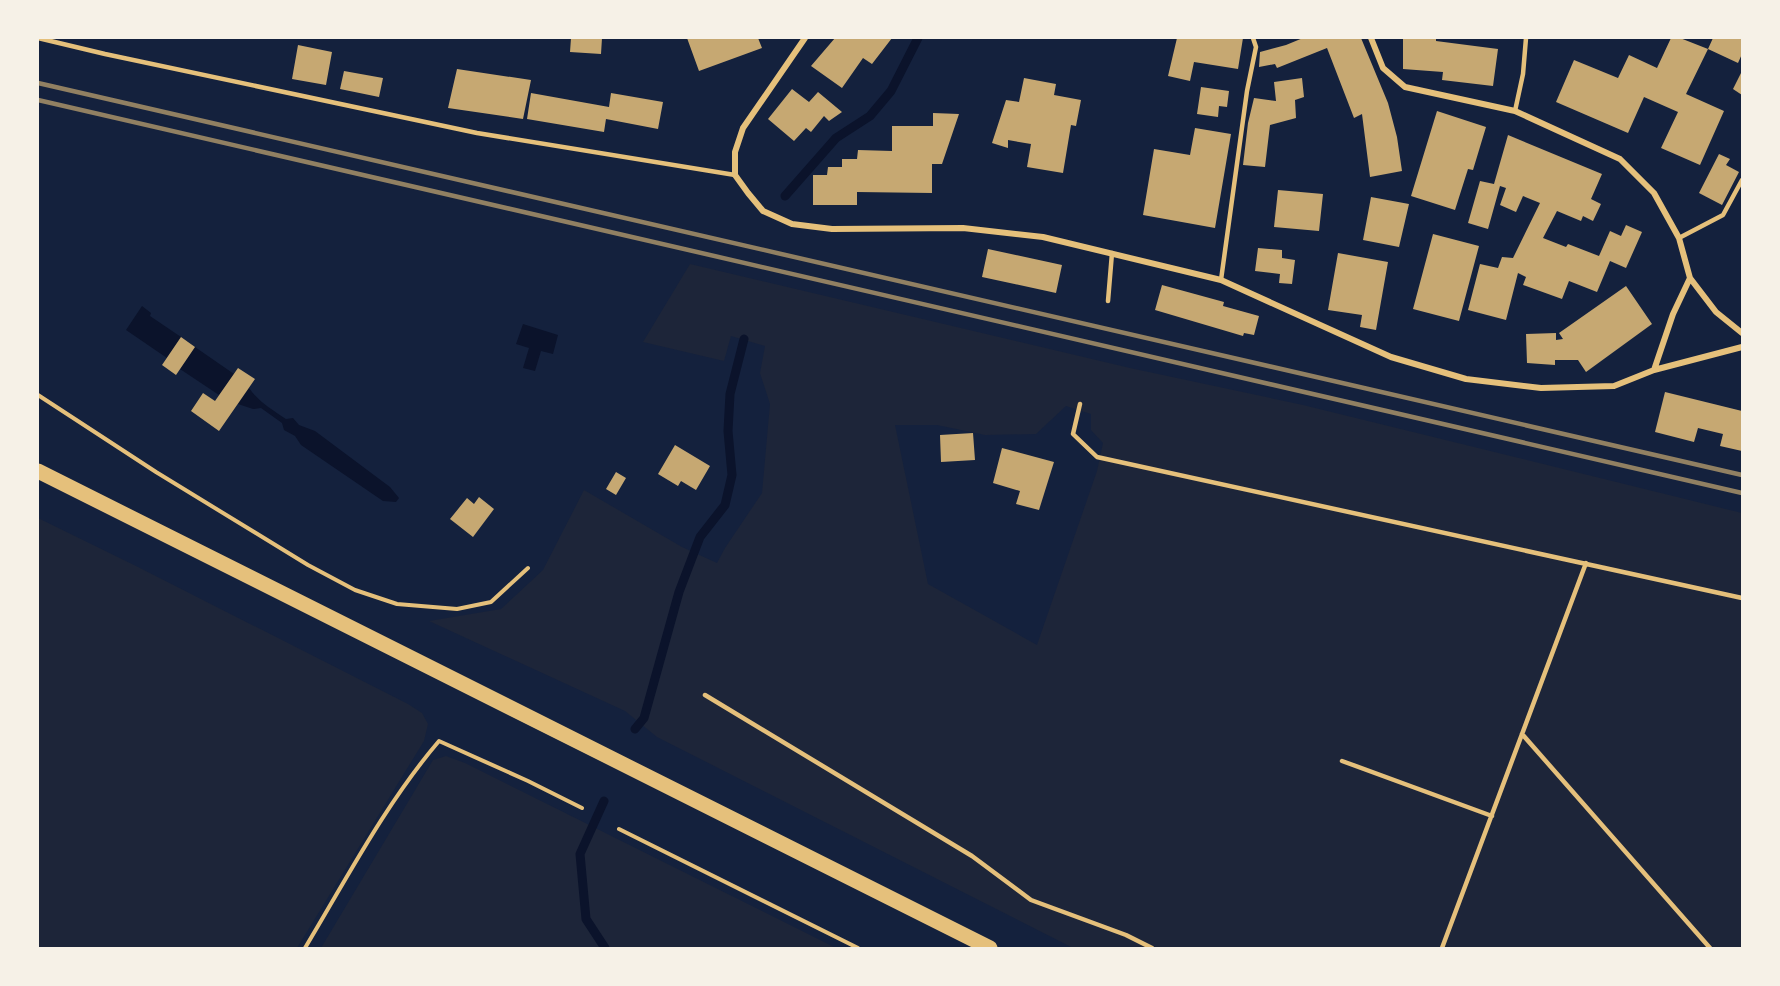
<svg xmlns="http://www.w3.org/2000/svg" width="1780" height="986" font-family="'Noto Sans',sans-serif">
	<rect width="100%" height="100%" fill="#14213d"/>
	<path fill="#1d2539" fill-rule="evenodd" d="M690,264L1130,368L1303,405L1742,513V948H1073L657,737L625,711L429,621L501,609L543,570L584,490L682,547L717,563L725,548L762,493L770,404L760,373L765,346L731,336L724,361L643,342ZM1066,406L1091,414V430L1103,443L1097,471L1037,645L928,584L895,425H937L985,435L1036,434Z
		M38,518L136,566L408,704L422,713L428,724L424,741L297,948H38Z
		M446,756L465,763L836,948H321L433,760Z"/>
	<path fill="#0b132b" d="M142,306L151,313L150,316L181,337L167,358L126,330Z
		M523,324L558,335L553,354L541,351L535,371L523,368L529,348L516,344Z
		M195,347L234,374L219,395L180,369Z
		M249,388C259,402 271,409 286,419L293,418L299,425L315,431L390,487L399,498L396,502L383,501L301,445L295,436L284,430L282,423L261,408L253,409L238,404Z"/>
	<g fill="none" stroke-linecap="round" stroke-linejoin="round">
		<path stroke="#0b132b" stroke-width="9" d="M785,196L836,138L870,116L891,91L918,38
			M635,729L644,718L679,592L700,537L725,505L732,475L728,431L730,394L744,339
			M604,801L580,854L586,919L605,948"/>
	</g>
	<path fill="#c6a872" d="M571,38H602L601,54L570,52Z
		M687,38H758L762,48L699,71Z
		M835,38H892L872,64L863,58L842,88L811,66Z
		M1177,38H1243L1238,69L1194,62L1190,81L1168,76Z
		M1303,38H1361L1388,103L1397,137L1402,171L1370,177L1362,114L1354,118L1327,48L1277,68L1275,64L1259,67L1260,52L1286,45Z
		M1403,38H1436V41L1498,49L1493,86L1442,80L1443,72L1403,69Z
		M1671,38H1680L1708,49L1713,38H1742V54L1738,63L1708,49L1686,94L1724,111L1700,165L1661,148L1678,112L1644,97L1628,133L1556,102L1574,60L1618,78L1629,55L1657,68Z
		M298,45L332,52L326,85L292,79Z
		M457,69L531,80L523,119L448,108Z
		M344,71L383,78L379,97L340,89Z
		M1742,71V95L1733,89Z
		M1024,78L1056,84L1054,95L1081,100L1076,126L1071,125L1063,173L1027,167L1031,144L1008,140V148L992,143L1006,100L1019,102Z
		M1302,78L1304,97L1295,100L1296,118L1270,125L1265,167L1243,165L1248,123L1254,98L1276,101L1274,82Z
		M1201,87L1229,91L1227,107L1219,106L1218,117L1197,114Z
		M792,89L809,102L818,92L842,112L829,121L824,116L811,132L806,128L794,141L768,119Z
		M531,93L609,107L611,93L663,102L658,129L606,119L604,132L527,119Z
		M1437,111L1486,127L1473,170L1468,169L1455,210L1411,196Z
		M933,113L959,114L942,164H932V193L857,192V205H813V175H827L828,167H842V159H857L858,150L892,151V126H933Z
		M1195,128L1231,134L1215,228L1143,215L1154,149L1190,155Z
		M1508,135L1602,174L1591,199L1601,204L1593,221L1583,216L1581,221L1557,211L1543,238L1566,247L1568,244L1599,256L1610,231L1621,236L1626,225L1642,232L1626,268L1610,261L1597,292L1569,281L1562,299L1523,285L1526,277L1518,273L1506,320L1468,310L1480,264L1498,268L1502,257L1513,258L1540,203L1523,196L1516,212L1500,205L1506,188L1500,186L1488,229L1468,223L1480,181L1494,184Z
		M1719,154L1730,159L1726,165L1739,172L1722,205L1699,193Z
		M1278,190L1323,194L1319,231L1274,227Z
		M1371,197L1409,204L1399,247L1363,240Z
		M1433,234L1479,246L1459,321L1413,309Z
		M1258,248L1282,250V258L1295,260L1292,284L1279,283L1280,274L1255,271Z
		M988,249L1062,265L1056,293L982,277Z
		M1338,253L1388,262L1376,330L1360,327L1362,315L1328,310Z
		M1162,285L1224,302L1223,306L1259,316L1254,335L1244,333L1243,336L1155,310Z
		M1626,286L1652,324L1586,372L1578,360H1555V365L1527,363L1526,334L1556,333V340L1563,339L1559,333Z
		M181,337L195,347L176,375L162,365Z
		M238,368L255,379L219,431L191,411L203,393L215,401Z
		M1665,392L1742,411V451L1720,446L1723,434L1698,428L1694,442L1655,432Z
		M973,433L975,460L941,462L940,435Z
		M675,445L710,466L696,490L681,481L678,486L658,474Z
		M1002,448L1054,462L1039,510L1016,504L1020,491L993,483Z
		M616,472L626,478L616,495L606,489Z
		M479,497L494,509L473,537L450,519L467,498L474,504Z"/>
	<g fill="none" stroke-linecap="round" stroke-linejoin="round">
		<path stroke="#e5c07b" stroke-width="4" d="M38,395L156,472L308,565L355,590L397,604L457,609L491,602L528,568
			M619,829L858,948
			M305,948C347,878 386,803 439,741L528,781L582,808"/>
		<path stroke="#e5c07b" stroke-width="4.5" d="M38,38L105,54L477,133L735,175
			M1515,111L1523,74L1526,38
			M1679,238L1723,215L1742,180
			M1221,280L1247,91L1256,47L1253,38
			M1108,301L1112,253
			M1080,404L1073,434L1097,457L1742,598
			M705,695L972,856L1031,900L1126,935L1152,948
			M1522,734L1710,948
			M1342,761L1492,816
			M1442,948L1586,563"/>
		<path stroke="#e5c07b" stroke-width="6" d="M805,38L743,128L735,152V175L748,193L763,211L792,224L832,229L963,228L1043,237L1221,280L1391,357L1466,379L1541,388L1614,386L1654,370L1742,347
			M1371,38L1383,68L1405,87L1515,111L1620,159L1654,193L1679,238L1690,278L1716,312L1742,333
			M1654,370L1673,314L1690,278"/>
		<path stroke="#e5c07b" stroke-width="15" d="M38,471L990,948"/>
		<path stroke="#918062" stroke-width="4.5" d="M38,83L1742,475
			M38,100L1742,493"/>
	</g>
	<rect width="1780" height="986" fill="none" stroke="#f6f1e7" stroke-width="78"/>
</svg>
